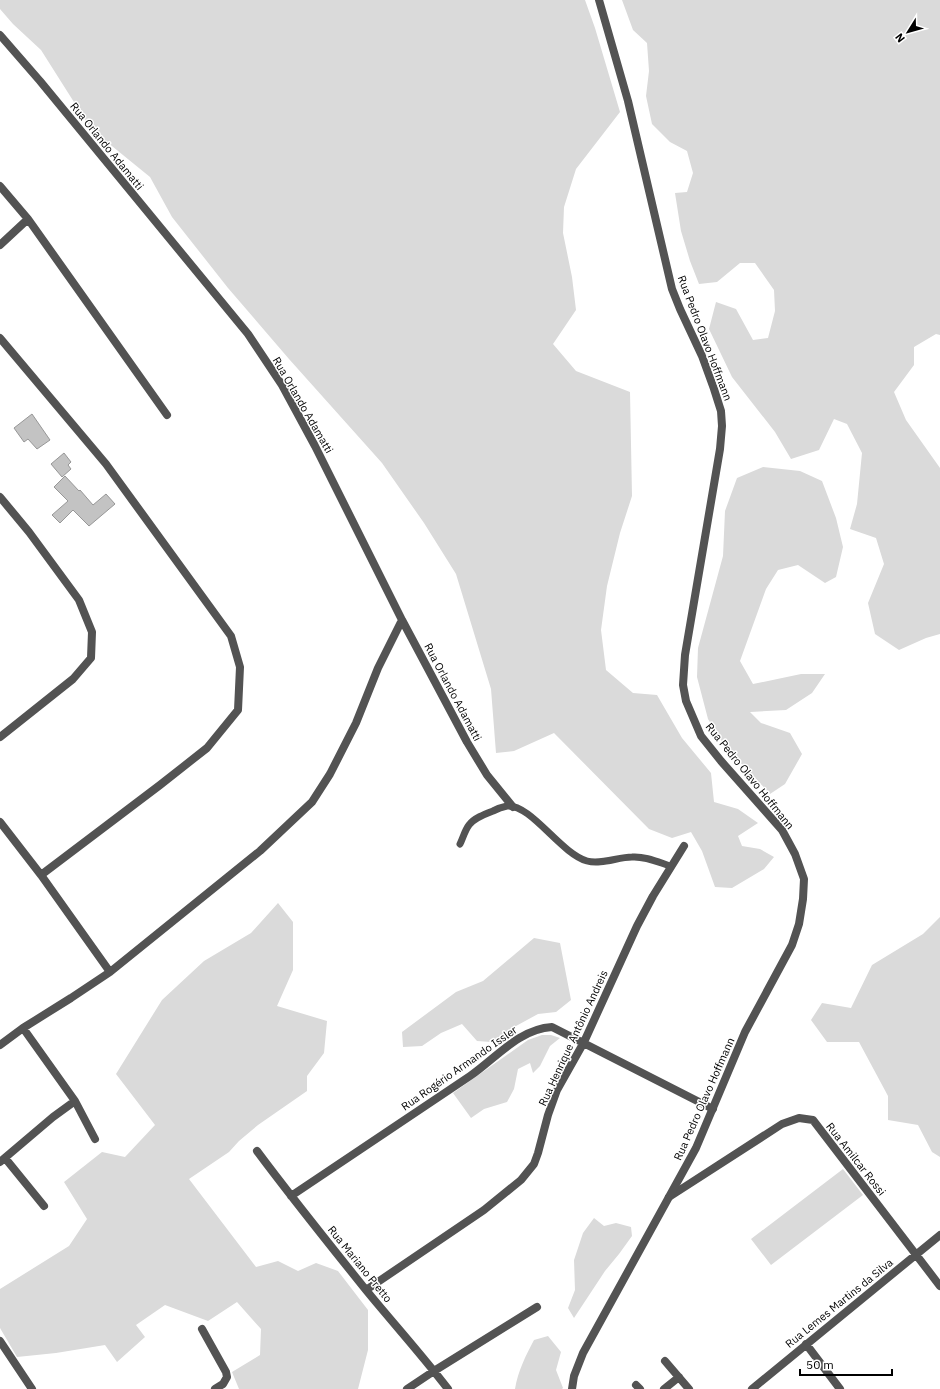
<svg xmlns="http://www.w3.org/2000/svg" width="940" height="1389" font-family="'IBM Plex Sans',sans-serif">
	<rect width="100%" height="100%" fill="#fff"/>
	<path fill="#dadada" d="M0,0H585L595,28L620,112L576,169L564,207L563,233L572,277L576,310L553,344L576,371L630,392L632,496L620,533L607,586L601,630L606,670L633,693L657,695L682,738L711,773L714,802L738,809L758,823L738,836L742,846L760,849L774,857L764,869L732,888L715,887L702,851L691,832L672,838L649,829L554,733L514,751L496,753L491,689L456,574L424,523L382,463L289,359L228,288L172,217L150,177L91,129L41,50L13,24L0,9Z
		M622,0H940V335L936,334L914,347V365L894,392L906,420L940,468V634L926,638L899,650L875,634L868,603L884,564L876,538L850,529L857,504L862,453L847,424L834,419L819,450L791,459L775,432L732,377L709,329L716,302L736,309L753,340L768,338L775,311L774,290L755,263H740L717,282L699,284L690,261L681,231L675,193L687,192L693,173L687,151L670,142L652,124L646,96L649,71L647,43L633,30Z
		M763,467L800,471L822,481L836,518L843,547L836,577L825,583L798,565L778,570L766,589L740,661L753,684L801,674H825L812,693L786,710L750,712L761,723L790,733L802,754L785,784L770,794L748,770L727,750L708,719L697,677L698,648L723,556L725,511L737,478Z
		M278,903L293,922V970L277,1006L327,1021L324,1053L307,1076V1091L258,1125L239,1141L229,1152L189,1179L256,1267L278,1261L298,1271L316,1263L338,1271L368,1310V1350L358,1389H239L232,1372L260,1355L261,1329L237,1302L208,1321L165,1305L136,1325L145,1337L117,1362L105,1345L56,1353L17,1357L0,1328V1289L69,1246L87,1219L64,1182L102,1152L125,1157L155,1125L116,1074L162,1000L204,961L251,933Z
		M940,917V1157L932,1152L918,1125L888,1120V1096L859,1042H827L811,1020L822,1003L851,1008L872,965L923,934Z
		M534,938L560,943L571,1000L556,1012L538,1014L516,1026L491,1042L477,1041L462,1024L441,1033L422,1046L403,1047L402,1032L456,992L483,981Z
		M542,1035H551L560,1038L550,1046L540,1066L533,1073L530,1063L518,1069L514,1089L507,1102L484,1109L471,1118L453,1093L528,1040Z
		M843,1169L863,1195L771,1265L751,1239Z
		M594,1218L604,1226L616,1223L631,1227L632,1236L619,1254L605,1271L574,1318L568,1308L575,1290L574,1260L583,1233Z
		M548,1336L561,1352L556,1370L563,1388L562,1389H515C518,1371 526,1355 534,1340Z"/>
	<path fill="#c3c3c3" stroke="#979797" d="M32,414L50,440L37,449L28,439L24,442L14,428Z
		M64,453L71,462L68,465L71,469L62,477L51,464Z
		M65,476L79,491L80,490L93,505L106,494L115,504L89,526L73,510L60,523L52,515L68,501L54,487Z"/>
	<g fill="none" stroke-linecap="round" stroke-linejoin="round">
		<path stroke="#535353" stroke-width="7" d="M460,844C463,838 465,830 469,825C474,818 485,814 493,811C497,809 502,807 507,806C531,804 560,853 587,861C601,865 618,857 632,857C645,856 658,862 670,866"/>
		<path stroke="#535353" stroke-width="8" d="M0,35L40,81L248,334L282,385L315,446L402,620L467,742L487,775L513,807
			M0,186L28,219L167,415
			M0,245L28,219
			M0,338L106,464L231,636L240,667L238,710L207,748L160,785L41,875
			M0,497L29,532L79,600L92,632L91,658L73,679L0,737
			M0,822L41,875L110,972
			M0,1045L23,1028L71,998L110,972L260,851L312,802L330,774L356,723L378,668L402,620
			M75,1101L95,1139
			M257,1151C292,1198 329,1244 366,1290C393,1323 422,1355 448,1389
			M5,1158L44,1206
			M0,1162L53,1117L75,1101L23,1028
			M291,1196C351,1156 410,1116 470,1076C496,1058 519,1029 552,1027L713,1109
			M669,1197L782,1124L799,1118L813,1120L940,1286
			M366,1290L484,1210L521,1180L534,1164L538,1153L548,1115L557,1090L584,1042L637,926L653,896L684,846
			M202,1329L226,1372L227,1377L223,1384L215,1389
			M0,1341L32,1389
			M806,1344L840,1389
			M665,1361L689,1389
			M636,1385L640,1389
			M407,1389L434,1371L537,1307
			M664,1389L679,1377
			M752,1389L940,1235"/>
		<path stroke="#535353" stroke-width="8" d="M572,1389L574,1376L583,1353L696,1148L745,1032L792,945L799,924L803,899L804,879L795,854L782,830L721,761L701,736L686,701L683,685L685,655L720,449L722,426L721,411L714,389L702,356L680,309L672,289L628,101L599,0"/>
	</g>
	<g text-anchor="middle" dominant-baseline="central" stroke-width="3" stroke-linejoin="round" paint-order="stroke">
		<g font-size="11" fill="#000" stroke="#fff">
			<text transform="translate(107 146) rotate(51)">Rua Orlando Adamatti</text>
			<text transform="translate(705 338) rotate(69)">Rua Pedro Olavo Hoffmann</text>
			<text transform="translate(303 405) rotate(60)">Rua Orlando Adamatti</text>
			<text transform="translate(453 692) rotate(62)">Rua Orlando Adamatti</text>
			<text transform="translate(750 776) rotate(51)">Rua Pedro Olavo Hoffmann</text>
			<text transform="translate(573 1038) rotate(-65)">Rua Henrique Antônio Andreis</text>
			<text transform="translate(459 1068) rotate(-35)">Rua Rogério Armando Issler</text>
			<text transform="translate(704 1099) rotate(-66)">Rua Pedro Olavo Hoffmann</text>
			<text transform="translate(856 1159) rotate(52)">Rua Amilcar Rossi</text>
			<text transform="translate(360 1264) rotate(51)">Rua Mariano Pretto</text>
			<text transform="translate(839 1303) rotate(-39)">Rua Lemes Martins da Silva</text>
		</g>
	</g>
	<g transform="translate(908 32) rotate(233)" stroke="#ffffff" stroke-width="3" paint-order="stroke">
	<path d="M0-3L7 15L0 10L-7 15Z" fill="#000000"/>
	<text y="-6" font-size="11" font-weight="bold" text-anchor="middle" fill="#000000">N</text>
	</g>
	<path d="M800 1369v6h92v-6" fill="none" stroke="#000000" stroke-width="2"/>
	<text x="806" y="1369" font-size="12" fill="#000000" stroke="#ffffff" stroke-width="3" paint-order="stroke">50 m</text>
</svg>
